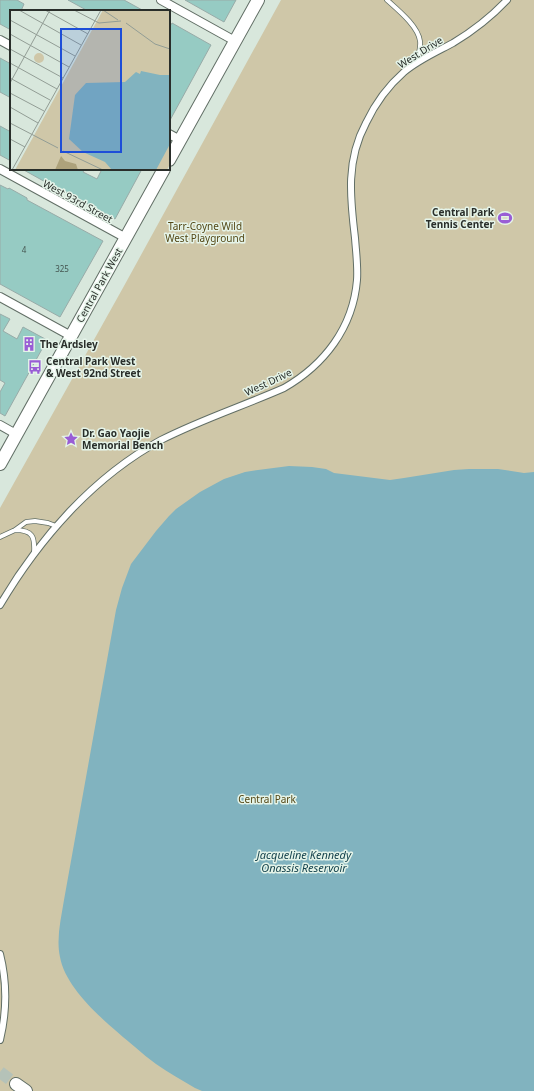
<svg xmlns="http://www.w3.org/2000/svg" width="534" height="1091" font-family="'Noto Sans',sans-serif">
	<rect width="100%" height="100%" fill="#d8e7dc"/>
	<path fill="#cfc7a8" d="M281,0H534V1091H0V508L124,286Z"/>
	<path fill="#81b3bf" d="M289,466L312,467L326,469L334,473L390,480L404,478L454,470L469,469H498L524,473L534,472V1091H202L195,1088C182,1080 169,1073 156,1064C149,1059 142,1053 135,1047C110,1026 66,991 60,957C56,938 61,919 64,900L116,610L122,588L131,564L156,531L169,516L176,509L200,492L224,479L245,472L258,470Z"/>
	<path fill="#96cbc3" stroke="#98aba8" d="M0,0H17L24,4L21,11H11V30L0,24Z
		M68,0H124L144,11H88Z
		M185,0H236L224,22Z
		M172,23L211,45L169,122V28Z
		M0,58L11,64V98L0,92Z
		M0,126L11,132V161L0,155Z
		M22,169H85L83,172L97,179L102,169H142L115,219L49,183V184Z
		M0,185L8,189L9,188L27,198V200L103,241L60,317L0,284Z
		M0,314L10,319L3,331L17,339L23,327L47,340L5,416L0,413V392L5,383L0,380Z"/>
	<g fill="none" stroke-linecap="round" stroke-linejoin="round">
		<path stroke="#b5c2b8" stroke-width="12" stroke-dasharray="12 6" stroke-linecap="butt" d="M0,1072L16,1084"/>
		<defs>
			<path id="service" d="M387,0C398,10 418,26 420,41C421,49 418,56 416,63
				M15,530C33,530 35,537 34,553
				M0,537L15,530L26,522L35,521L48,523L56,526"/>
			<path id="pedestrian" d="M0,605C39,539 93,477 161,440C200,420 243,406 284,388C324,365 353,328 357,280C358,266 356,252 355,238C350,197 346,160 366,123C375,104 388,86 404,72C418,60 436,52 453,43C473,31 491,17 507,0
				M0,954C7,982 7,1011 0,1040"/>
			<path id="minor" d="M161,0L235,41
				M0,40L11,46
				M169,134L180,140
				M0,169L126,238
				M0,297L71,336
				M0,425L16,434"/>
			<path id="secondary" d="M169,160L258,0
				M0,464L164,169
				M16,1084L26,1091"/>
		</defs>
		<use href="#service" stroke="#626f66" stroke-width="5.5"/>
		<use href="#pedestrian" stroke="#626f66" stroke-width="8"/>
		<use href="#minor" stroke="#626f66" stroke-width="10"/>
		<use href="#secondary" stroke="#626f66" stroke-width="14"/>
		<use href="#service" stroke="#fff" stroke-width="4"/>
		<use href="#pedestrian" stroke="#fff" stroke-width="6"/>
		<use href="#minor" stroke="#fff" stroke-width="8"/>
		<use href="#secondary" stroke="#fff" stroke-width="12"/>
	</g>
	<defs>
		<symbol id="stadium-bare" viewBox="-9 -9 18 18"><path d="M0-5a6.5 5 0 1 0 0 10a6.5 5 0 1 0 0-10ZM-3.5-1.8h7v3.6h-7Z" fill="#995dd5" stroke="#e5f4e9" stroke-width="2.5" paint-order="stroke"/></symbol>
		<symbol id="building-bare" viewBox="-9 -9 18 18"><path d="M-4-6H4V6H1V3H-1V6H-4ZM-2.5-4.3h1.7v1.8h-1.7ZM.8-4.3h1.7v1.8H.8ZM-2.5-1h1.7V.8h-1.7ZM.8-1h1.7V.8H.8Z" fill="#995dd5" stroke="#e5f4e9" stroke-width="2.5" paint-order="stroke"/></symbol>
		<symbol id="bus-bare" viewBox="-9 -9 18 18"><path d="M-5-6H5V4H4V6H2V4H-2V6H-4V4H-5ZM-3.5-4V0h7V-4ZM-3.5 1.2v1.5H-2V1.2ZM2 1.2v1.5H3.5V1.2Z" fill="#995dd5" stroke="#e5f4e9" stroke-width="2.5" paint-order="stroke"/></symbol>
		<symbol id="sight-bare" viewBox="-9 -9 18 18"><path d="M0-6L1.8-2.2L6-1.7L2.9 1.2L3.7 5.4L0 3.3L-3.7 5.4L-2.9 1.2L-6-1.7L-1.8-2.2Z" fill="#995dd5" stroke="#e5f4e9" stroke-width="2.5" paint-order="stroke"/></symbol>
	</defs>
	<g fill-rule="evenodd">
		<use href="#stadium-bare" x="495" y="208" width="20" height="20"/>
		<use href="#building-bare" x="19" y="334" width="20" height="20"/>
		<use href="#bus-bare" x="25" y="357" width="20" height="20"/>
		<use href="#sight-bare" x="61" y="429" width="20" height="20"/>
	</g>
	<g text-anchor="middle" dominant-baseline="central" stroke-width="3" stroke-linejoin="round" paint-order="stroke">
		<g font-size="8" fill="#445550">
			<text x="24" y="249">4</text>
			<text x="62" y="268">325</text>
		</g>
		<g font-size="10" fill="#292e2a" stroke="#e5f4e9">
			<text transform="translate(420 52) rotate(-32)">West Drive</text>
			<text transform="translate(78 201) rotate(29)">West 93rd Street</text>
			<text transform="translate(99 285) rotate(-61)">Central Park West</text>
			<text transform="translate(268 382) rotate(-25)">West Drive</text>
		</g>
		<g font-size="10" font-weight="bold" fill="#292e2a" stroke="#e5f4e9" text-anchor="start">
			<text x="494" y="212" text-anchor="end">Central Park<tspan x="494" dy="12">Tennis Center</tspan></text>
			<text x="40" y="344">The Ardsley</text>
			<text x="46" y="361">Central Park West<tspan x="46" dy="12">&amp; West 92nd Street</tspan></text>
			<text x="82" y="433">Dr. Gao Yaojie<tspan x="82" dy="12">Memorial Bench</tspan></text>
		</g>
		<g font-size="10" fill="#534715" stroke="#e5f4e9">
			<text x="205" y="226">Tarr-Coyne Wild<tspan x="205" dy="12">West Playground</tspan></text>
			<text x="267" y="799">Central Park</text>
		</g>
		<g font-size="11" font-style="italic" fill="#14424c" stroke="#e5f4e9">
			<text x="304" y="854">Jacqueline Kennedy<tspan x="304" dy="13">Onassis Reservoir</tspan></text>
		</g>
	</g>
	<g transform="translate(10 10)">
		<rect width="160" height="160" fill="#d8e7dc"/>
		<path d="M93,0H160V154L157,160H5ZM24 48a5 5 0 1 1 10 0a5 5 0 1 1-10 0Z" fill="#cfc7a8"/>
		<path d="M51,146L55,151L66,154L68,160H45Z" fill="#ada27b"/>
		<path d="M131,61L150,65H160V134L146,160H102L95,152L73,142L59,129L65,85L76,73L115,72L126,62L130,64Z" fill="#81b3bf"/>
		<path fill="none" stroke="#929d95" stroke-width="1" d="M9,0L71,35M35,0L78,24M64,0L89,13L111,11M93,0L108,10M0,10L65,46M116,13L145,34L160,39M0,24L59,57M0,39L53,68M0,53L47,79M0,68L40,90M0,73L40,0M0,83L34,101M0,97L28,113M0,113L48,138M0,129L15,137M53,141L93,160M2,160L91,0"/>
		<path fill="#1d4ed8" fill-opacity="0.15" stroke="#1d4ed8" stroke-width="2" d="M51,19H111V142H51Z"/>
		<rect width="160" height="160" fill="none" stroke="#292e2a" stroke-width="2"/>
	</g>
</svg>
